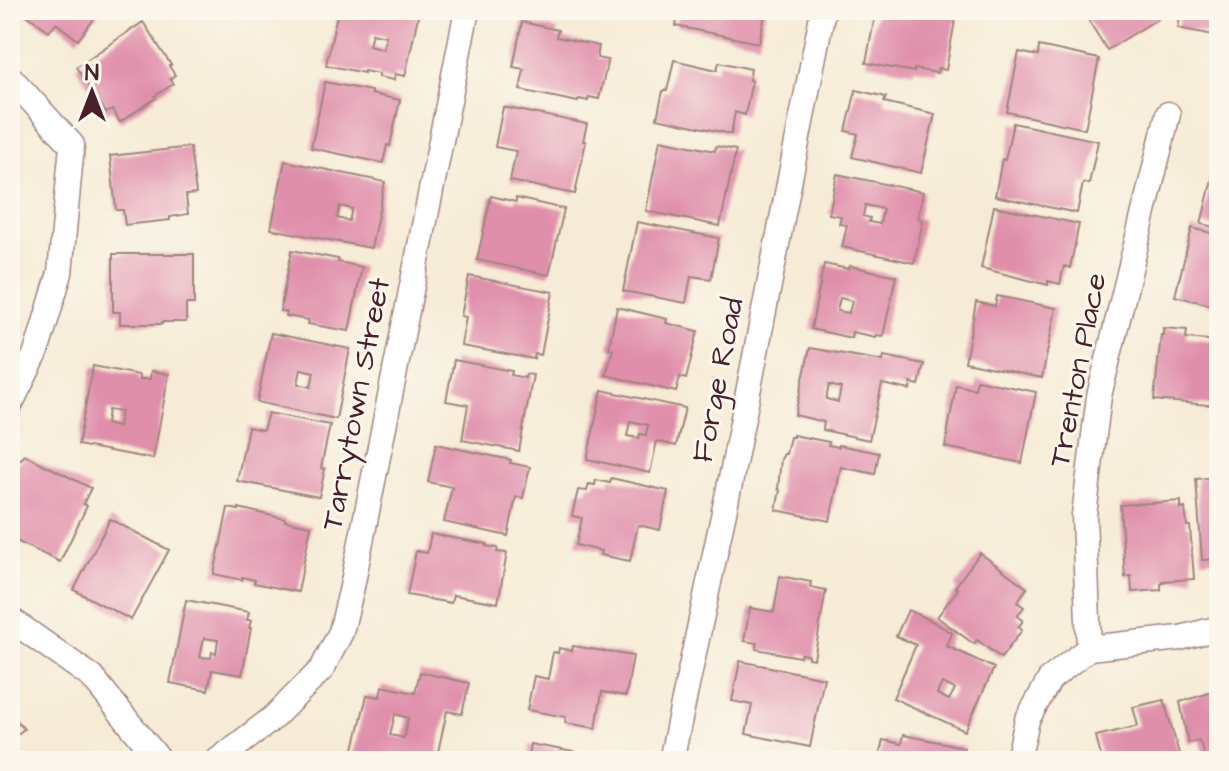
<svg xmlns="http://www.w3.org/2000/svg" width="1229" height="771" font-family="'Architects Daughter',sans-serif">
	<rect width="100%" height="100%" fill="#fbf7ec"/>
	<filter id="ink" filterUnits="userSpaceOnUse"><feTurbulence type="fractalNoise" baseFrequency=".0125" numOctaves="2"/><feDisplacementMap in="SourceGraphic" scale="16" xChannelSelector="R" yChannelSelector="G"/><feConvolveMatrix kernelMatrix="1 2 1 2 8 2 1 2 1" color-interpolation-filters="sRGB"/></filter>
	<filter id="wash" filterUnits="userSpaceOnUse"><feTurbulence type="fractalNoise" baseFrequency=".006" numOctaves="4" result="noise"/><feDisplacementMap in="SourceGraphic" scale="32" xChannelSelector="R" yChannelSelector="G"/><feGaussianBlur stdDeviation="1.8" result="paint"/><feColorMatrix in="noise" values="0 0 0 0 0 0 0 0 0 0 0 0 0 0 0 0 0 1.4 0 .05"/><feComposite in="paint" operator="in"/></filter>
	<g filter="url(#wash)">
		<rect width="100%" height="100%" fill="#f6ebd6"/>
		<g id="blocks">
			<path fill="#e08fab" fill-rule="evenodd" d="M20,10H101L78,40L56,23L49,31Z
				M338,10H410L419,12L405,76L395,74L394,80L379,77V74L364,71V73L326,65ZM372,33L386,36L383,49L369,45Z
				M679,10H766L759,43L676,26Z
				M876,10H957L946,70L938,68L937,73L914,69V72L866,63Z
				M1082,10H1165L1167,13L1107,50Z
				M1181,10H1219V36L1178,28Z
				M143,22L171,65L169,66L175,75L170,79L173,84L155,96L156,98L120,122L112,110L106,113L76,67Z
				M522,22L558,30L556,37L599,46L597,58L608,60L599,99L589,97L588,101L579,99L578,102L520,90L524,69L513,67Z
				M1039,46L1099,59L1085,129L1007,112L1019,52L1038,56Z
				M674,60L717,70L719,62L751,69L749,80L752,81L745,115L735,112L731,134L657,118L663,91H667Z
				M325,82L371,91V94L400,100L390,146L387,145L383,163L311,148Z
				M856,90L886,97L884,102L935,114L921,173L852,157L858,134L846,131Z
				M503,107L587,124L583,141H586L575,194L510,181L516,151L495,147Z
				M1013,123L1098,141L1089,184L1083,183L1077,213L995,196L1002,159L1005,160Z
				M660,140L715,151L716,146L736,150L720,226L646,211Z
				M190,147L196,194L186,195L188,214L170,217V220L125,225L123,210H116L110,156Z
				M1218,155H1219V228L1201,224Z
				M285,161L385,182L371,248L271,229ZM340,206L352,209L349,221L337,218Z
				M837,174L923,192L918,218L923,220L914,263L842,247L847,225L839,224L841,216L829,214ZM865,205L883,209L880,224L869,222L870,218L863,216Z
				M491,196L516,202V198L564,209L549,275L477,260Z
				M994,206L1079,224L1070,268L1064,266L1060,284L1048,281V285L981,268Z
				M637,222L719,238L711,279L691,276L686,303L623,291Z
				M1192,228L1219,235V307L1175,296Z
				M292,250L338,259V262L362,267L349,331L308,324L309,320L286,316L287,312L280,311Z
				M113,254H194V304H186V322H162V324H120V312H113Z
				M824,264L849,269L850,266L896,276L883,336L876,335V337L852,332L851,338L811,329ZM840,298L852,301L849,313L837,311Z
				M469,276L553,292L541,355L535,354L534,359L461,346L466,317L461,316Z
				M997,296L1056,308L1042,378L965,362L976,302L995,306Z
				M617,307L667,319L666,323L698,331L686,379L680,377L676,392L606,375L613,349L609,348Z
				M1163,328L1187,330L1186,338L1219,341V406L1154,400L1161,335H1163Z
				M271,333L350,349L336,419L257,402ZM301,369L314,372L311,387L298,384Z
				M810,348L883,361L884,356L924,364L919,385L911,383L910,390L882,384L869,440L823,430L824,422L795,415ZM829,385L841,388L838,402L826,399Z
				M454,360L512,371L511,375L525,378L526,374L533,375L519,451L462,440L468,405L446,401Z
				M93,366L139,375V379H150L151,371L169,374L153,459L78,445ZM108,410L121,412L118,427L106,424Z
				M977,380L1036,392L1022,463L945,447L956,385L975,389Z
				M602,390L685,408L676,446L657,441L650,473L587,459ZM630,421L648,425L646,435L640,434L639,438L627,436Z
				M268,413L330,425L321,468L325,469L319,497L237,481L248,427L263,430Z
				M793,435L829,442L828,445L839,447V445L879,453L875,474L841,467L830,521L776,510L780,490L778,489L781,459L784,454H786L790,437H793Z
				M436,444L511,460L510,463L530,467L523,498L516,497L508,536L444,522L452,487L428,482Z
				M25,455L91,488L83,504L87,506L60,562L10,538V470Z
				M1219,477V559L1202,560L1196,479Z
				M611,478L668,491L660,530L638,525L630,561L600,555L601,551L576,545L582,518L572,516L578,490L587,491L589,484L595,485L596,480L610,483Z
				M1181,501V509L1185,508L1187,526H1190L1194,579L1163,581L1164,583L1161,584V590L1132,592L1131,576L1125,577L1120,505Z
				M228,508L239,510V508L285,519V521L311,526L298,592L254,583L255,580L242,577V580L214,574Z
				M110,519L169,550L131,620L74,590Z
				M431,534L487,544L486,546L498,548L497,552L507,553L498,603L453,595L451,603L407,595L416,551L427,553Z
				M980,553L1027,588L1017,602L1024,607L1017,616L1023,621L1018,627L1022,630L1001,658L977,640L974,644L937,617L958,589L955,587Z
				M780,576L811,582L810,587L826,590L814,659L808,658V655L801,654L800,657L756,649L757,643L744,641L750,608L774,612Z
				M186,600L249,612L247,620H251L249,628H251L242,675L212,670L208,690L170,683ZM204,638L218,640L216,653L212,652L211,658L200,657Z
				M908,610L930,620L952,633L947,646L994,668L965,731L893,698L916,645L896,636ZM942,683L955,689L949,700L937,694Z
				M573,646L633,656L626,696L602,692L596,728L565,723L566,717L527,710L534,676L548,679L553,652L558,653L559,648L572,651Z
				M740,661L824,678L810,747L746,734L752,705L732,701Z
				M420,672L469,683L462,714L447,711L436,761H383L353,753L367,695L380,697L382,686L415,693ZM395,714L408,718L404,738L390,735Z
				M1219,690V761H1206L1199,740L1188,743L1180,702Z
				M1164,700L1181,761H1102L1096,736L1138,726L1133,707Z
				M10,712L24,729L10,740Z
				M903,735L964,747L961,761H878L883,740L901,744Z
				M530,744L612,759V761H527Z"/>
		</g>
	</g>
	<g filter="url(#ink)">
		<use href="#blocks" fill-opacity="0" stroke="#a08580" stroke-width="2"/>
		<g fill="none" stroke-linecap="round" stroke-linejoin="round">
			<defs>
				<path id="street" d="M10,77L72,145L60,273L36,353L10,405
					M10,619L92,677L160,761
					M1089,648L1180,638L1219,628
					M217,761L273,718L322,669L341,632L352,587L467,10
					M671,761L732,474L823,10
					M1018,761L1027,720L1050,679L1089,648L1084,515L1099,396L1168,114"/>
			</defs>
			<use href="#street" stroke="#a08580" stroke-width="27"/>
			<use href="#street" stroke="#fff" stroke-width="24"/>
		</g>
	</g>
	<g text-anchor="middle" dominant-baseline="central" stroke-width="6" stroke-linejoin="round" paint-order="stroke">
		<g font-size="30" fill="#4a1f2b" stroke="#fbf7ec">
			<text transform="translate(1078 370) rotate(-79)">Trenton Place</text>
			<text transform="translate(718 380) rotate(-79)">Forge Road</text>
			<text transform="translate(356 404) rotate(-79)">Tarrytown Street</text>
		</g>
	</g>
	<rect width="1229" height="771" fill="none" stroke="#fbf7ec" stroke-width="40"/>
	<g transform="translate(92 92)" stroke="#fbf7ec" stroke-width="6" paint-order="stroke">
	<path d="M0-6L14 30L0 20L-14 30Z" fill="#4a1f2b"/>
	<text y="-12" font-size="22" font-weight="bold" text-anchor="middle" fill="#4a1f2b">N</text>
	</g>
</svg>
